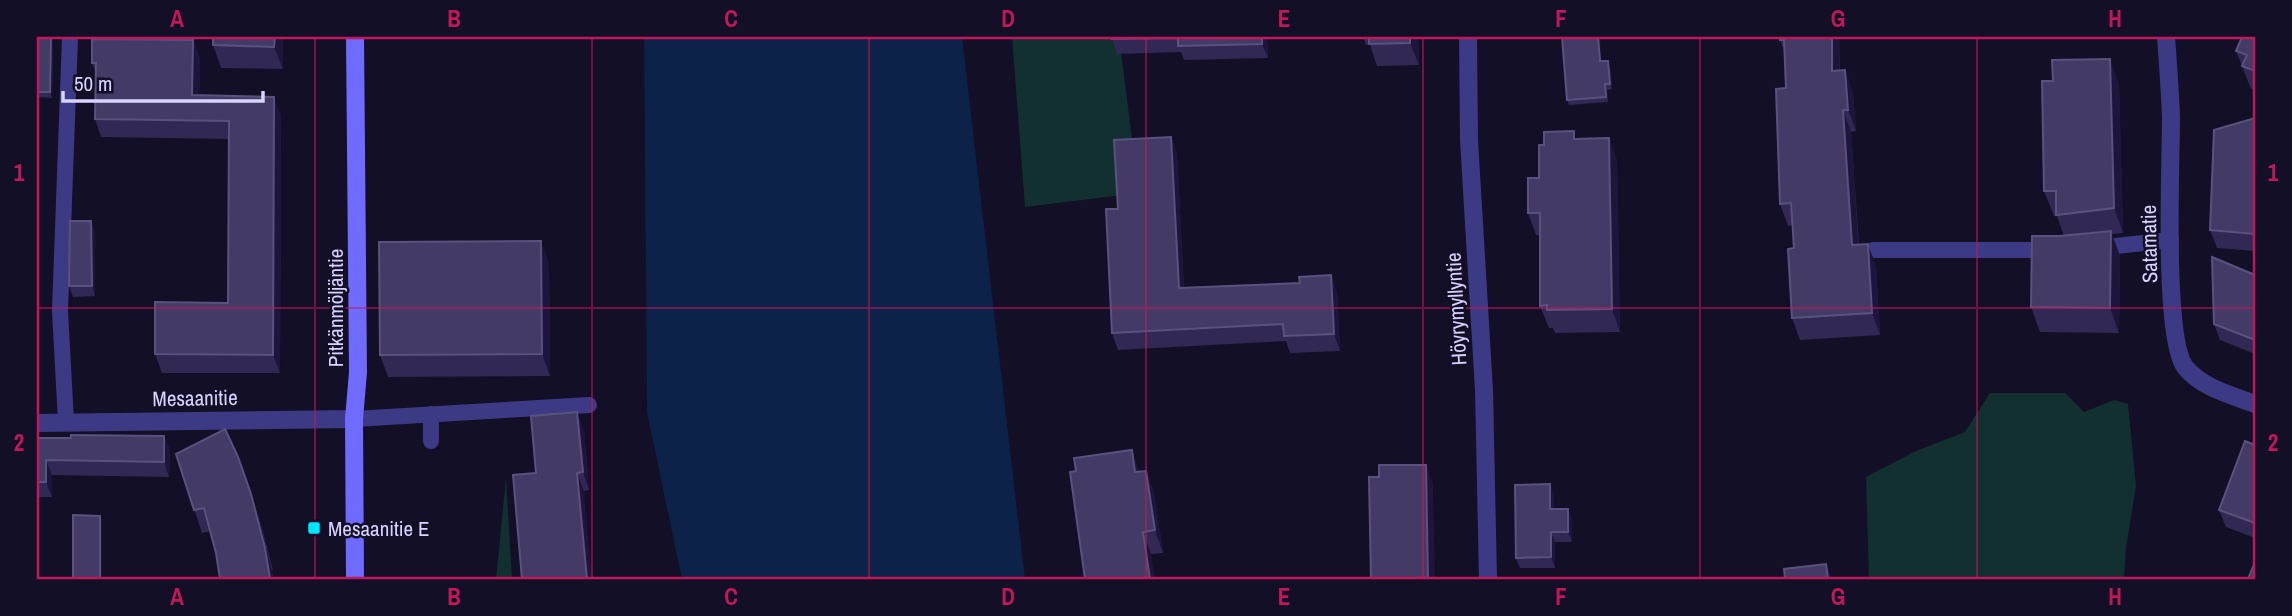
<svg xmlns="http://www.w3.org/2000/svg" width="2292" height="616" font-family="'Archivo Narrow',sans-serif">
	<rect width="100%" height="100%" fill="#130f26"/>
	<path fill="#12302f" d="M1012,37H1119L1139,193L1025,207Z
		M1990,393H2065L2084,412L2114,400L2128,404L2136,486L2126,548L2124,579H1869L1866,477L1916,451L1965,432Z
		M506,478L512,579H496Z"/>
	<path fill="#0c2248" d="M644,37H962L1025,579H682L647,413Z"/>
	<g fill="none" stroke-linecap="round" stroke-linejoin="round">
		<path stroke="#3d3a85" stroke-width="16" d="M2097,248L2171,240
			M1873,250H2053
			M431,414V441
			M354,419L589,405
			M66,422L60,311L70,37"/>
		<path stroke="#3d3a85" stroke-width="18" d="M1468,37L1469,140L1484,390L1488,579
			M2166,37C2168,64 2170,90 2171,117C2171,163 2163,337 2185,367C2202,388 2231,395 2255,404
			M37,423L354,419"/>
		<path stroke="#6f6bff" stroke-width="18" d="M355,37L358,372L354,419L355,579"/>
	</g>
	<path fill="#312854" d="M37,37H53L52,98L37,97Z
		M283,37V69L221,68L213,45Z
		M1267,37L1268,58L1184,60L1181,52L1117,54L1112,39Z
		M1363,37H1418L1419,65L1377,66L1370,45H1366Z
		M1780,37H1839L1840,71L1853,92L1856,131L1851,132L1859,244L1876,266L1880,335L1800,340L1792,318L1794,248L1793,225L1788,226L1780,204L1786,88L1785,53L1780,40Z
		M2255,37V90L2251,89L2236,51Z
		M193,40L200,59L199,95L281,115L280,373H162L155,354L228,303L229,139L101,137L95,119L96,74L92,63Z
		M1602,61L1610,66L1612,89L1607,90L1608,102L1569,105L1567,100Z
		M2119,84L2123,233L2112,234L2120,256L2119,333L2040,332L2031,307L2064,236L2057,216H2054L2044,191Z
		M2255,118V251L2217,248L2210,230Z
		M1171,137L1177,154L1184,288L1337,292L1340,351L1290,353L1286,341L1118,350L1112,333L1118,209Z
		M1609,138L1617,161L1620,332L1555,333L1553,328H1549L1540,306V235H1536L1528,213L1539,178L1544,145L1577,139Z
		M95,231V296L73,297L69,286Z
		M549,263L550,376L388,377L380,355Z
		M2255,275V354L2220,340L2214,324Z
		M584,430L589,490L584,491L536,473Z
		M164,436L170,451L169,477L52,475V497H37V438Z
		M2255,445V538L2226,527L2219,510Z
		M176,454L259,517L273,570L216,553L211,531L202,533Z
		M1146,471L1154,493L1163,553L1151,554L1070,472Z
		M1554,494V509L1572,519V542H1555V568H1520L1516,558Z"/>
	<path fill="#1d163a" d="M51,37H53L52,98L50,92Z
		M275,37H283V69L274,47Z
		M1262,37H1267L1268,58L1262,44Z
		M1410,37H1418L1419,65L1410,43Z
		M1598,37H1600L1602,66L1600,61Z
		M1832,37H1839L1840,93L1832,71Z
		M193,40L200,59L199,114L192,95Z
		M2110,59L2119,84L2123,233L2114,208Z
		M1608,61L1610,66L1612,89L1610,84Z
		M1845,70L1853,92L1856,131L1848,110Z
		M274,97L281,115L280,373L273,355Z
		M1843,110L1851,132L1860,267L1852,245Z
		M1171,137L1177,154L1185,305L1179,288Z
		M1609,138L1617,161L1620,332L1612,309Z
		M91,221L95,231V296L92,286Z
		M2111,231L2120,256L2119,333L2110,308Z
		M541,241L549,263L550,376L542,354Z
		M1868,244L1876,266L1880,335L1872,313Z
		M1331,275L1337,292L1340,351L1334,334Z
		M577,412L584,430L589,490L583,472Z
		M164,436L170,451L169,477L164,462Z
		M1132,450L1140,473L1135,472Z
		M238,457L259,517L274,579H270Z
		M46,460L52,475V497L46,482Z
		M1426,465L1433,483L1435,579H1428Z
		M1146,471L1154,493L1163,553L1155,530Z
		M577,473L584,491L592,579H587Z
		M1550,484L1554,494V519L1550,509Z
		M1568,509L1572,519V542L1568,532Z
		M100,516L102,521V579H100Z
		M1143,532L1151,554L1155,579H1150Z
		M1551,532L1555,542V568L1551,557Z
		M1826,564L1832,579H1828Z"/>
	<path fill="#433a66" stroke="#5a527e" stroke-width="2" d="M37,37H51L50,92H37Z
		M213,37H275L274,47L213,45Z
		M1112,37H1262V44L1178,46V38L1112,39Z
		M1369,37H1410V43L1369,44Z
		M1562,37H1598L1600,61H1608L1610,84H1605L1606,97L1567,100Z
		M1780,37H1832V71L1845,70L1848,110H1843L1852,245L1868,244L1872,313L1792,318L1788,249L1794,248L1791,203L1780,204L1776,89L1786,88L1784,40H1780Z
		M2242,37H2255V71L2242,66L2247,55L2236,51Z
		M92,39L193,40L192,95L274,97L273,355L155,354V302L228,303L229,121L95,119L96,63H92Z
		M2110,59L2114,208L2056,215V191H2044L2042,81H2053L2052,60Z
		M2255,118V234L2210,230L2214,130Z
		M1574,131V139L1609,138L1612,309L1547,310V305L1540,306V213H1528V178H1539V145H1544V132Z
		M1171,137L1179,288L1300,283L1299,277L1331,275L1334,334L1284,336L1283,324L1112,333L1106,209H1118L1114,140Z
		M70,221H91L92,286H69Z
		M2111,231L2110,308L2031,307L2032,236H2060Z
		M541,241L542,354L380,355L379,242Z
		M2212,257L2255,275V340L2214,324Z
		M577,412L583,472L577,473L587,579H522L513,475L536,473L531,416Z
		M225,429L238,457L251,494L265,548L270,579H220L216,553L204,508L194,510L176,454Z
		M71,435L164,436V462L46,460V482H37V438H71Z
		M2245,441L2255,445V523L2219,510Z
		M1132,450L1135,472L1146,471L1155,530L1143,532L1150,579H1085L1070,472L1076,471L1074,458Z
		M1379,465H1426L1428,579H1371L1369,477H1379Z
		M1550,484V509H1568V532H1551V557L1516,558L1515,485Z
		M73,515L100,516V579H73Z
		M2255,562V579H2248Z
		M1826,564L1828,579H1785L1784,569Z"/>
	<path fill="none" stroke="#c2185b" stroke-width="2" stroke-opacity="0.55" d="M315,37V579M592,37V579M869,37V579M1146,37V579M1423,37V579M1700,37V579M1977,37V579M37,308H2255"/>
	<rect fill="#00e5ff" stroke="#130f26" stroke-width="2.5" x="307" y="521" width="14" height="14" rx="3.5"/>
	<g text-anchor="middle" dominant-baseline="central" stroke-width="5" stroke-linejoin="round" paint-order="stroke">
		<g font-size="21" fill="#d9d4ff" stroke="#130f26">
			<text transform="translate(2149 244) rotate(-91)">Satamatie</text>
			<text transform="translate(335 308) rotate(-90)">Pitkänmöljäntie</text>
			<text transform="translate(1456 309) rotate(-93)">Höyrymyllyntie</text>
			<text transform="translate(195 398) rotate(-1)">Mesaanitie</text>
		</g>
		<g font-size="21" fill="#d9d4ff" stroke="#130f26" text-anchor="start">
			<text x="328" y="528">Mesaanitie E</text>
		</g>
	</g>
	<rect width="2292" height="616" fill="none" stroke="#130f26" stroke-width="77"/>
	<path d="M63 91v10h200v-10" fill="none" stroke="#d9d4ff" stroke-width="3.5"/>
	<text x="74" y="91" font-size="21" fill="#d9d4ff" stroke="#130f26" stroke-width="5" paint-order="stroke">50 m</text>
	<rect x="38" y="38" width="2216" height="540" fill="none" stroke="#c2185b" stroke-width="2.5"/>
	<g font-size="23" text-anchor="middle" font-weight="bold" fill="#c2185b">
		<text x="177" y="27">A</text>
		<text x="454" y="27">B</text>
		<text x="731" y="27">C</text>
		<text x="1008" y="27">D</text>
		<text x="1284" y="27">E</text>
		<text x="1561" y="27">F</text>
		<text x="1838" y="27">G</text>
		<text x="2115" y="27">H</text>
		<text x="19" y="181">1</text>
		<text x="2273" y="181">1</text>
		<text x="19" y="451">2</text>
		<text x="2273" y="451">2</text>
		<text x="177" y="605">A</text>
		<text x="454" y="605">B</text>
		<text x="731" y="605">C</text>
		<text x="1008" y="605">D</text>
		<text x="1284" y="605">E</text>
		<text x="1561" y="605">F</text>
		<text x="1838" y="605">G</text>
		<text x="2115" y="605">H</text>
	</g>
</svg>
